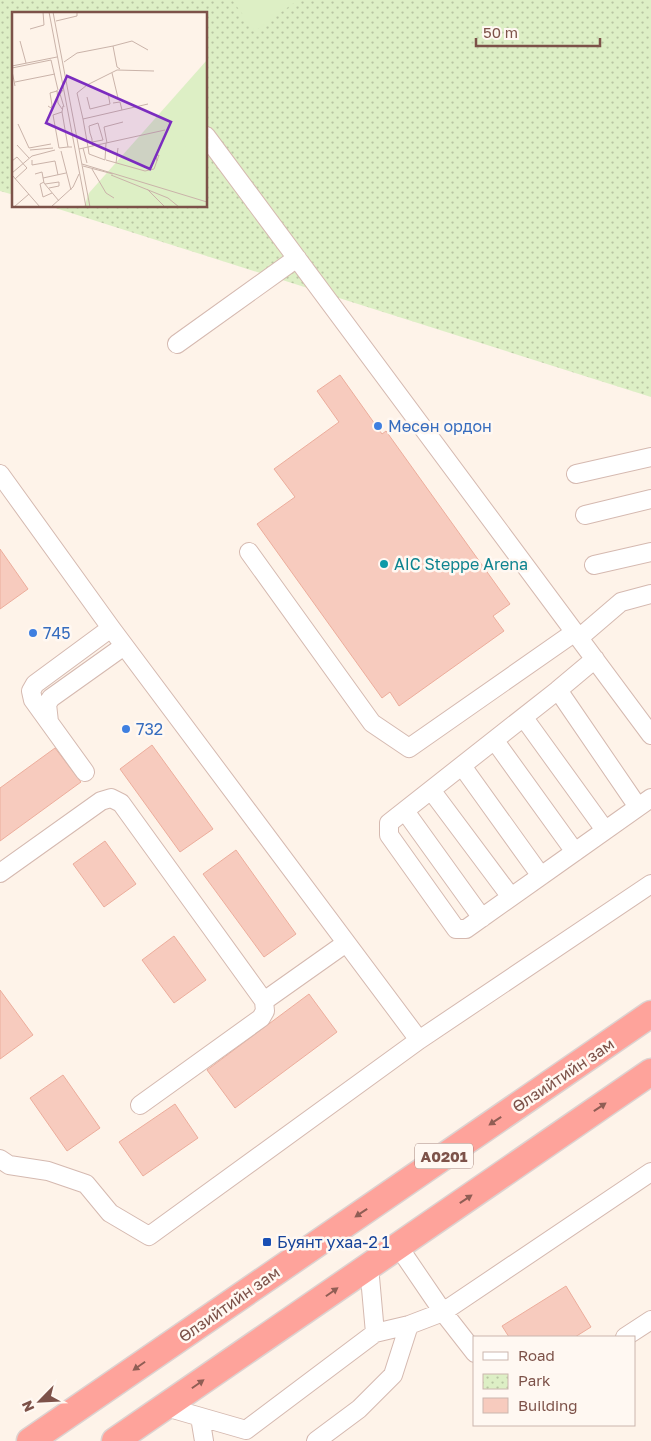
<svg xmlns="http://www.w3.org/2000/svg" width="651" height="1441" font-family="'Golos Text',sans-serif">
	<defs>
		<pattern id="park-dots" width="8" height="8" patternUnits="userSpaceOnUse" patternTransform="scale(1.25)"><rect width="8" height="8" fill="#ddefc5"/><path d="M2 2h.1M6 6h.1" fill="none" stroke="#b8c4a2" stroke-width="1.8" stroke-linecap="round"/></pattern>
	</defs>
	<rect width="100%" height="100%" fill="#fef3e9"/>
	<path fill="url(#park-dots)" d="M0,0H651V397L49,206H206V14H14V195L0,191Z"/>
	<path fill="#ddefc5" d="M232,0H298L255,31Z"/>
	<path fill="#f7cbbe" stroke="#ecad9c" d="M340,375L382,434L386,431L510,604L493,616L504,631L399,706L390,692L382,698L257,524L295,497L274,469L339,422L317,391Z
		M0,549L28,589L0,609Z
		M152,745L213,829L180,852L120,769Z
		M55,748L81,782L0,841V788Z
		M105,841L136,884L104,907L73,864Z
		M236,850L296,934L264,957L203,874Z
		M174,936L206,980L174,1003L142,960Z
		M0,990L33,1035L0,1059Z
		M309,994L337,1032L235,1108L207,1070Z
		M63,1075L100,1128L67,1151L30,1098Z
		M175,1104L198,1138L143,1176L119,1142Z
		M566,1286L591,1327L575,1337H509L502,1326Z"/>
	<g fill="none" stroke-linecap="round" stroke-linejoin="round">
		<defs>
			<path id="minor" d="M206,136L651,735
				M177,344L297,258
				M0,474L111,628L419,1040L651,884
				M576,474L651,457
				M585,515L651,499
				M249,552L372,723L409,748L575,632
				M594,565L651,552
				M579,638L621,602L651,594
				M558,690L595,659
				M524,718L605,830
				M49,722L47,704L51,698L124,646
				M495,741L575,852
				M462,766L541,876
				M85,772L33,700L31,691L35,684L111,628
				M431,790L511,897
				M638,807L558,690L389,823V835L456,929H466C528,885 589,842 651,798
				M405,811L482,918
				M0,873L101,801L111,798L121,803L264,1001L265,1011L261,1018L140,1105
				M264,1001L346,943
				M0,1159L9,1165L48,1171L86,1184L110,1213L149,1236L419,1040
				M398,1246L443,1312L651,1172
				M375,1333L409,1325L443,1312L475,1353
				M625,1337L651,1320
				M166,1407L246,1430L375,1333L369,1266
				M200,1417L204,1441
				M316,1441L359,1409L393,1375L409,1325"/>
			<path id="highway" d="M30,1441L651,1014
				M115,1441L651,1072"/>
		</defs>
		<use href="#minor" stroke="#d5b9b0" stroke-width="20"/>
		<use href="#highway" stroke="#ddd2d0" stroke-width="29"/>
		<use href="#minor" stroke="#fff" stroke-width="18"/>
		<use href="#highway" stroke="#fea39b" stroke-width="26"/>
	</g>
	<defs><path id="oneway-solid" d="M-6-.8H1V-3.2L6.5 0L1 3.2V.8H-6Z" transform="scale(1.25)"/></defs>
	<g fill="#905e55">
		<use href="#oneway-solid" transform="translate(600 1107) rotate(-34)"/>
		<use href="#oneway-solid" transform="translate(495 1121) rotate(146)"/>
		<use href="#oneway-solid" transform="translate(466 1199) rotate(-34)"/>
		<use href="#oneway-solid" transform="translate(361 1213) rotate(146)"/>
		<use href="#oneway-solid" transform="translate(332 1292) rotate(-35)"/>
		<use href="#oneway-solid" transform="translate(139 1366) rotate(145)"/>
		<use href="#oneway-solid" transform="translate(198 1384) rotate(-35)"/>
	</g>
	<g fill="#3f7fe0" stroke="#fff8f2" stroke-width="2">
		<circle cx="378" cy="426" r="5"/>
		<circle cx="33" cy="633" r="5"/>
		<circle cx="126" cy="729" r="5"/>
	</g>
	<circle fill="#0f9aa8" stroke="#fff8f2" stroke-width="2" cx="384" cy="564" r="5"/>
	<rect fill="#1a4fb4" stroke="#fff8f2" stroke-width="2" x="262" y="1237" width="10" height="10" rx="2.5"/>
	<g text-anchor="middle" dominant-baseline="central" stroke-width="5" stroke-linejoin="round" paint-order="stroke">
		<rect fill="#fff8f2" stroke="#a4847c" stroke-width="1" x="415" y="1143.5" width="58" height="25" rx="4"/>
		<g font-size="15" font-weight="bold" fill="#7d5249">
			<text x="444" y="1156">A0201</text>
		</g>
		<g font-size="16" fill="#366cbe" stroke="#fff8f2" text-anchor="start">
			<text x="388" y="426">Мөсөн ордон</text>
			<text x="43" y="633">745</text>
			<text x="136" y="729">732</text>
		</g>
		<g font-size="16" fill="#0d838f" stroke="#fff8f2" text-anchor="start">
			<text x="394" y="564">AIC Steppe Arena</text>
		</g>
		<g font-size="16" fill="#7d5249" stroke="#fff8f2">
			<text transform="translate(563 1075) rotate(-34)">Өлзийтийн зам</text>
			<text transform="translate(229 1304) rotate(-35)">Өлзийтийн зам</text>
		</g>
		<g font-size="16" fill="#164399" stroke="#fff8f2" text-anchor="start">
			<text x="277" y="1242">Буянт ухаа-2 1</text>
		</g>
	</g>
	<g transform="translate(12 12)">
		<rect width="195" height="195" fill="#fef3e9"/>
		<path d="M195,48V195H72L77,181Z" fill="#ddefc5"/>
		<path d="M171,123L174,137L152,142L149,127Z" fill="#ddefc5"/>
		<path fill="none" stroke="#cab3a9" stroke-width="1" d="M37,0L74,195M41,0L78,195M44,9L65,4V0M18,17L32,13L31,0M8,29L14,51M101,34L120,29L136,38M52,50L65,41L101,34L105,55L108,57M0,54L45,45M0,56L39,48L46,78M0,59L3,74M100,61L106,86M3,70L43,62M45,78L46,91L50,97M51,78L48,82L52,95M75,85L78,97L98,92L96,81M101,91L108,90L110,98M36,94L39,96L40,93L38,81L45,79M51,94L50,100L41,103L47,136L56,135M50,100L56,135H60M71,107L65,81L75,73L105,58L142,59M6,112L17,136L39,132M80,130L91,128L86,111L77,114L78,121L80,127V130L81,134M94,131L93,148L77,142L76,135L153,118M95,131L92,115L111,110M5,133L17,146M71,136L75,151M67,137L76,135L71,107L136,92M18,138L41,136M49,139L59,178M20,148V153L43,149L46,163M94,148L133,159L142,157L147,143L144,144L145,149M0,149L5,145L15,156L3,167M104,151L106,136M70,152L195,190M71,154L101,162M80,157L94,181L102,186M0,161L20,144L43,138M23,162L30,160L32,171L47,189M0,163L28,195M99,163L156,186L167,195M31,166L54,161M32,170L28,172L31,185L40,181M33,172L47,170V174L37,176M135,177L153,195M2,195L17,182M39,195L61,175L67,162"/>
		<path fill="#7b2cbf" fill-opacity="0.15" stroke="#7b2cbf" stroke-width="2.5" d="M55,64L159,110L138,157L34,111Z"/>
		<rect width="195" height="195" fill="none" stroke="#7d5249" stroke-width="2.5"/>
	</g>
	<rect x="473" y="1336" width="162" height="90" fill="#fff8f2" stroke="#cbb6ae"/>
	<rect x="483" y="1352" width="25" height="8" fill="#ffffff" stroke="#cbb6ae"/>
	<text x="518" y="1361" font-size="15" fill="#7d5249">Road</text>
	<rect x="483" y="1374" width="25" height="15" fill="url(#park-dots)" stroke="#cbb6ae"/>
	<text x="518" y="1386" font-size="15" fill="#7d5249">Park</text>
	<rect x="483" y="1398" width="25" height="15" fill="#f7cbbe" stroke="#cbb6ae"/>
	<text x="518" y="1411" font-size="15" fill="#7d5249">Building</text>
	<g transform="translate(40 1401) rotate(246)" stroke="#fff8f2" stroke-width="4" paint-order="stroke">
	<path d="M0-4L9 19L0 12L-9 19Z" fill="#7d5249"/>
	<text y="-8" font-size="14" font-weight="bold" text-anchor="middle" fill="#7d5249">N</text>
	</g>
	<path d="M476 38v8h124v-8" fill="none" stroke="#7d5249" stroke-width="2.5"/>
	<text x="483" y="38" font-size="15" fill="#7d5249" stroke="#fff8f2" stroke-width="4" paint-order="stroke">50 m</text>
</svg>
